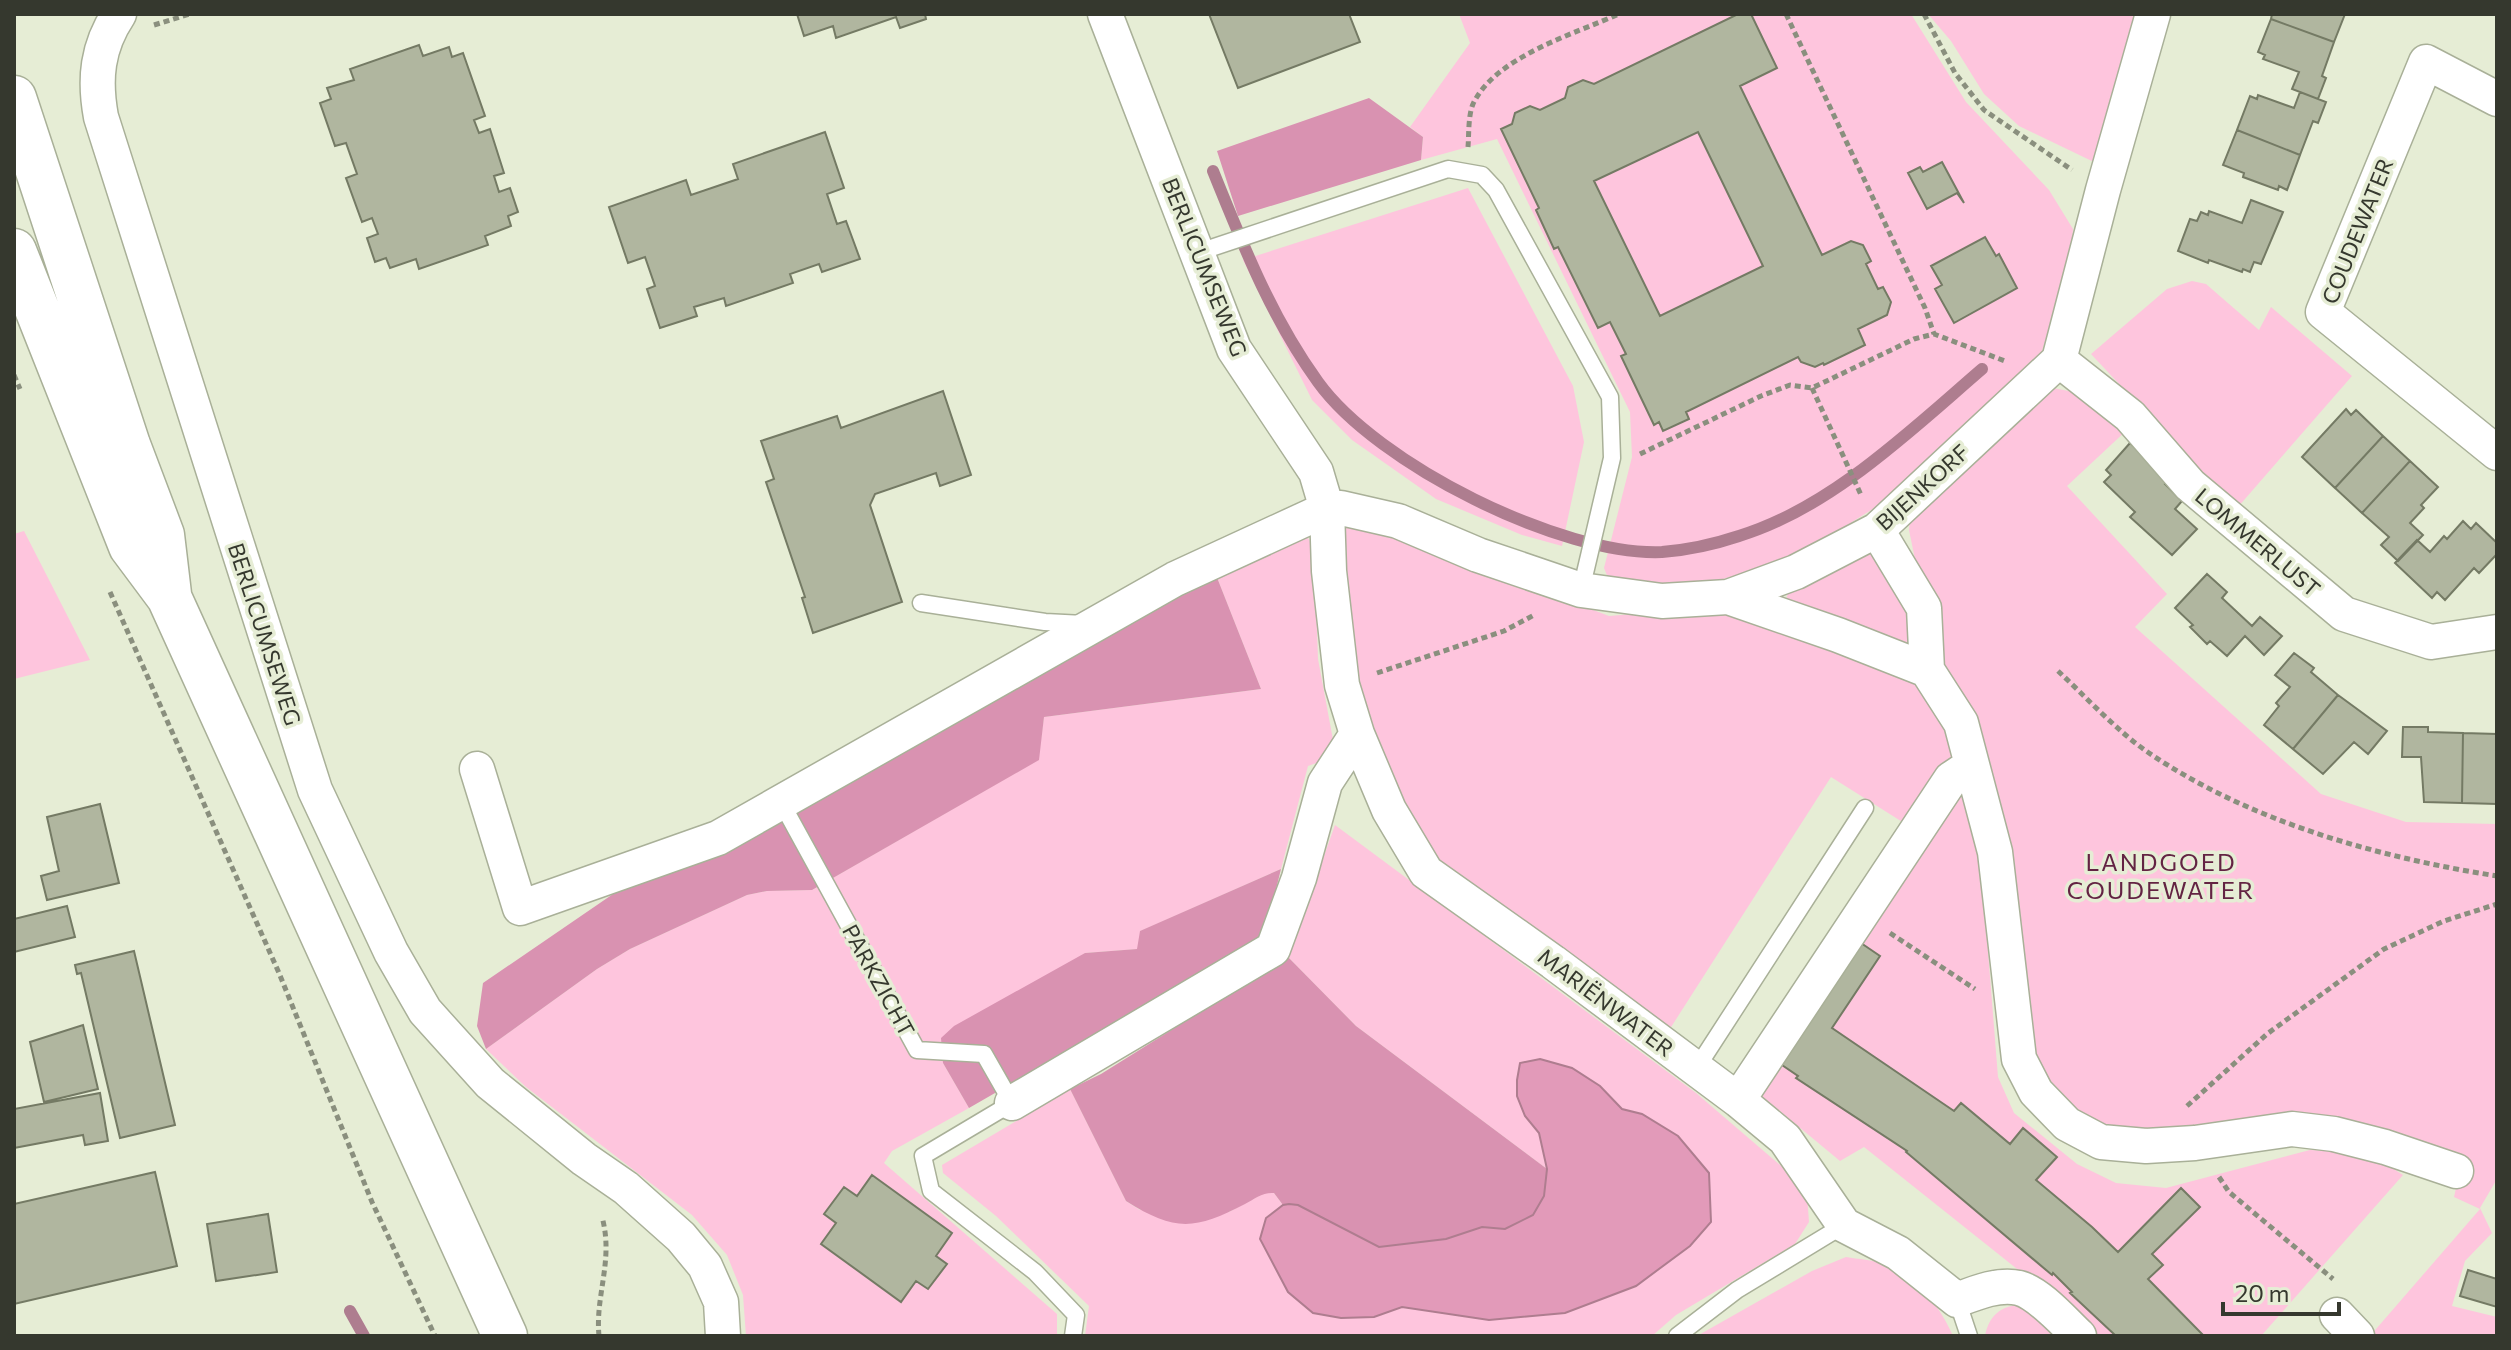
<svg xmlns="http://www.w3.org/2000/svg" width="2511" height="1350" font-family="Commissioner,sans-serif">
	<rect width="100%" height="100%" fill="#e6edd5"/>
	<path fill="#fec5dd" d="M1459,14H1911L1966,102L2049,190L2073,229L2071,256L2041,354L1903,490L1852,522L1841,533L1776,564L1705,584L1611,585L1604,568L1632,457L1630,412L1497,139L1421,160L1423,137L1410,127L1470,43Z
		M1928,14H2141L2096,163L2019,126L1984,94L1951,41Z
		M1468,188L1573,386L1584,442L1562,546L1522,535L1436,499L1352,440L1312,400L1243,260Z
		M2192,281L2206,284L2259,330L2271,307L2352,376L2238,507L2224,496L2091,354L2167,289Z
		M2053,388L2084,394L2128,429L2067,486L2167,594L2135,627L2321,794L2406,822L2497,824V1179L2480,1208L2492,1233L2465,1261L2452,1306L2497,1317V1336H2370L2480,1209L2454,1197L2463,1157L2108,1128C2064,1107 2054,1094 2031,1052L1950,678L1931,638L1909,530L1910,516Z
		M1349,526L1397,535L1609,616L1679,610L1729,613L1911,679L1928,693L1957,755L1904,823L1831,777L1666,1035L1441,865L1421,834L1379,756L1346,636L1345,529Z
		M24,531L90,660L14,679V534Z
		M1305,533L1314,548L1318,659L1336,756L1308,766L1281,869L1141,931L1138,949L1085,953L943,1063L969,1108L892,1151L884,1163L1057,1314V1336H746L743,1295L727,1255L692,1215L526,1087L486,1049L597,969L630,949L747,895L767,891L812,890L1038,760L1044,717L1261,689L1216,575Z
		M1872,554L1893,579L1916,640L1913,650L1790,606L1786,599L1789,591L1861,555Z
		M1960,784L1981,864L1998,1077L2014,1113L2077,1164L2116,1183L2166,1188L2310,1150L2369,1153L2403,1175L2261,1336H2094L2061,1304L1864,1147L1840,1161L1758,1093Z
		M1335,825L1696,1093L1793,1176L1807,1195L1809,1222L1795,1244L1676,1315L1652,1336H1085L1089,1306L996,1216L943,1173L942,1165L1070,1089L1126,1201L1140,1210L1229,1212L1266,1192L1274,1193L1283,1205L1266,1218L1374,1317L1402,1307L1489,1320L1711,1222L1709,1173L1642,1114L1622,1110L1600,1086L1525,1116L1539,1133L1547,1169L1356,1026L1288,957Z
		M1846,1257C1858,1259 1873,1260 1884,1264C1917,1278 1939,1304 1953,1336H1697L1812,1271Z
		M2022,1304L2063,1336H1985C1989,1315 2001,1306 2022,1304Z"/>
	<path fill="#d992b1" d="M1369,98L1423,137L1421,160L1238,216L1217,151Z
		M1216,575L1261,689L1044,717L1039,760L812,890L767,891L747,895L630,949L597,969L486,1049L477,1026L483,983L616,892L724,852Z
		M1281,869L1264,938L969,1108L943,1063L941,1038L954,1026L1085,953L1137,949L1140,931Z
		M1288,957L1356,1026L1547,1169L1544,1196L1533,1215L1505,1229L1482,1227L1446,1239L1405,1245L1379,1247L1298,1205H1283L1274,1193C1263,1192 1254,1199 1245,1204C1195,1230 1175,1232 1126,1201L1070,1089L1101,1074Z"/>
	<path fill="#e29ab9" stroke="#ae7d8f" stroke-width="2" d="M1540,1059L1572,1068L1600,1086L1622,1109L1642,1114L1678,1136L1709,1173L1711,1222L1690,1246L1636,1286L1565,1313L1489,1320L1402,1307L1374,1317L1341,1318L1313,1313L1288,1292L1260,1239L1266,1218L1283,1205L1289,1204L1298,1205L1379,1247L1446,1239L1482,1227L1505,1229L1533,1215L1544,1196L1547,1169L1539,1133L1525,1116L1517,1096V1080L1520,1063Z"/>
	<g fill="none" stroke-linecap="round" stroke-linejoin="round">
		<path stroke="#ae7d8f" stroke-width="12" d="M1213,171C1243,245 1271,317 1318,382C1377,464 1561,556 1662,552C1688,550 1715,544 1739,536C1831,508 1911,430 1982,369
			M350,1311L364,1336"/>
	</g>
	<path fill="#b0b69f" stroke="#747a64" stroke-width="2" fill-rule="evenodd" d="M797,14H925L926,19L900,28L896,17L836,38L833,26L804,36Z
		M1209,14H1349L1360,42L1238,88Z
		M1738,14H1751L1777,68L1740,86L1822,255L1851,241L1863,245L1871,261L1866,264L1878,289L1883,287L1891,302L1887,315L1858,329L1865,345L1824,365L1823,363L1815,367L1801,362L1798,357L1686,412L1689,419L1663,431L1659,422L1654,425L1621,356L1626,354L1610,322L1598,328L1558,247L1554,249L1536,210L1539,208L1501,129L1512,124L1515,113L1530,106L1540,110L1565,98L1568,87L1583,80L1594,84ZM1698,132L1763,266L1660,316L1594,181Z
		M2272,14H2345L2334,42L2271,19Z
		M2271,19L2334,42L2322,76L2326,78L2318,99L2292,89L2299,72L2263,59L2265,55L2258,52Z
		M419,45L423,56L449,47L452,57L463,53L485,116L474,120L479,133L490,129L504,173L494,176L499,192L510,188L518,212L508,216L511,226L485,236L488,245L419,269L416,259L390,268L386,258L375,262L367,238L378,234L372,218L362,222L346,178L357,174L346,143L335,146L320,103L331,99L327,88L354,80L350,69Z
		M2300,92L2326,102L2318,123L2313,121L2300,155L2237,130L2250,96L2257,99L2258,95L2294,108Z
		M2237,130L2300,155L2287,190L2279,186L2278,190L2243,177L2244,173L2223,165Z
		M825,132L844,188L827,194L837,224L846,221L860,259L822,272L819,264L790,274L793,283L726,306L724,298L694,307L697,316L660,328L647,289L655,286L645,257L628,263L609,207L686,180L691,195L738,179L733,164Z
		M1942,162L1964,203L1957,193L1927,209L1908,173L1920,167L1923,172Z
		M2251,200L2283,212L2261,264L2254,262L2250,272L2243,269L2242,272L2209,260L2208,263L2178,251L2190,219L2197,221L2201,212L2208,215L2209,211L2242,223Z
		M1985,237L1996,256L1999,254L2017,288L1954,323L1935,289L1942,285L1931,266Z
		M943,391L971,475L940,486L936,473L875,494L870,505L902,602L813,633L802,598L805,597L804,594L766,482L774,479L761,441L837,416L841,428Z
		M2346,409L2351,415L2356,410L2383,436L2335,488L2302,457Z
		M2383,436L2410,461L2362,513L2335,488Z
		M2130,443L2159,470L2167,482L2165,484L2182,501L2175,509L2197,529L2172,555L2130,517L2135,512L2104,482L2111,475L2106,470Z
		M2410,461L2438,487L2421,505L2424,508L2410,523L2423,535L2398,561L2381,545L2389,537L2362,513Z
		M2463,521L2471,529L2476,523L2497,543V554L2479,573L2474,568L2445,600L2437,592L2432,598L2395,563L2417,540L2430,552L2444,536L2447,539Z
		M2207,574L2227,592L2222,598L2252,626L2260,617L2282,636L2264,655L2245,636L2227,656L2210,641L2207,644L2190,627L2193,625L2175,608Z
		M2294,653L2314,668L2311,672L2338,695L2293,749L2264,725L2279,706L2276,703L2290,687L2275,675Z
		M2338,695L2387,731L2368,754L2354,742L2323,774L2293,749Z
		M2403,727H2428V732L2463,733L2462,803L2424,802L2421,757H2402Z
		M2463,733L2497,734V804L2462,803Z
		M100,804L119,883L47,900L41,876L59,871L47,817Z
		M67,906L75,937L14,952V919Z
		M1858,941L1880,956L1832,1028L1954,1111L1961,1103L2010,1144L2023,1128L2057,1157L2036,1180L2092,1227L2118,1252L2181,1188L2200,1207L2152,1254L2163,1265L2148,1279L2204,1336H2116L2070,1293L2072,1292L2053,1273L2052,1275L1906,1152L1907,1151L1796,1078L1798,1076L1776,1061Z
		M134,951L175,1125L120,1138L81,973L77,974L75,965Z
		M83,1025L98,1089L44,1102L30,1042Z
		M100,1093L108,1141L85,1145L83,1135L14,1148V1109Z
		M155,1172L177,1266L14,1304V1204Z
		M872,1175L952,1233L936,1256L947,1264L928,1289L916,1281L901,1302L821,1244L836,1223L824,1214L844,1187L857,1196Z
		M268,1214L277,1272L216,1281L207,1224Z
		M2468,1270L2497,1279V1307L2460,1296Z"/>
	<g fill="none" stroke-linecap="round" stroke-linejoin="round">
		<defs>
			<path id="lane" d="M1196,253L1448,169L1482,175L1496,190L1610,397L1612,458L1581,590
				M921,603L1045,622L1084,624
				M781,802L917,1050L984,1054L1012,1103L923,1156L931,1191L1035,1272L1076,1315L1073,1336
				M1696,1069L1865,808
				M1957,1300L1969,1336
				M1677,1336L1737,1290L1844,1225"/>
			<path id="street" d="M119,14C97,47 94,79 101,117L315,790L391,952L425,1011L490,1083L584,1159L626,1188L681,1237L705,1266L721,1302L723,1336
				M1105,14L1234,349L1316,472L1327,509L1329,571L1342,685L1357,734L1389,810L1426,872L1553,962L1738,1100L1785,1139L1844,1225L1898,1253L1957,1300C1975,1293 1999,1283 2019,1288C2039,1293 2064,1322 2079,1336
				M2497,99L2426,62L2323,312L2497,453
				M2059,360L2130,416L2190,485L2344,614L2431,642L2497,632
				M1877,530L1924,608L1927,670L1961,723L1995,852L2019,1059L2036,1092L2067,1124L2101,1142L2146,1146L2195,1143L2292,1129L2334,1134L2385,1147L2456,1171
				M1728,597L1838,635L1927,670
				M477,769L520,908L718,838L1175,579L1327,509L1341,508L1398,521L1478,555L1581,590L1662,601L1728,597L1796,572L1877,530L2059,360L2103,190L2153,14
				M1738,1100L1951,779L1972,765
				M1012,1103L1273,949L1299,878L1325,783L1357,734
				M2337,1315L2357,1336"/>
			<path id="secondary" d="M14,98L128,445L162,535L169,594
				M14,251L131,546L169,597L505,1336"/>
		</defs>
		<use href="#lane" stroke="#a9b098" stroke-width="19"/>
		<use href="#street" stroke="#a9b098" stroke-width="37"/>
		<use href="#secondary" stroke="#a9b098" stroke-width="47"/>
		<path stroke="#8a8f7e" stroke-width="5" stroke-dasharray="6 4" stroke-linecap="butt" d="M1786,14L1925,308L1934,334
			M1924,14L1955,73L1984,110L2072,170
			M154,25L190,14
			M1468,147C1469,135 1468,116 1473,104C1495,57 1574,34 1619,14
			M14,375L20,389
			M1812,388L1862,497
			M1640,454L1761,396L1790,385L1812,388L1914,339L1934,334L2005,361
			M110,592L279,973L372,1202L435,1336
			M2058,671C2086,697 2118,732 2149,753C2251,822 2377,857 2497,876
			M1377,673L1504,631L1536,614
			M1890,933L1975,989
			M2187,1106L2267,1034L2384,949L2444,921L2497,904
			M2219,1177L2229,1192L2333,1279
			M599,1336C595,1295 614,1260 602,1217"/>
		<use href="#lane" stroke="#fff" stroke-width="16"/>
		<use href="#street" stroke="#fff" stroke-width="34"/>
		<use href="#secondary" stroke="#fff" stroke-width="44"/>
	</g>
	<g text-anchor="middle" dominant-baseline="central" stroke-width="7" stroke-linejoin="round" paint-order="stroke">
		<g font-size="22" fill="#35382e" stroke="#e6edd5">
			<text transform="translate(2357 231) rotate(-68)">COUDEWATER</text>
			<text transform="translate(1205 267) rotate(68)">BERLICUMSEWEG</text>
			<text transform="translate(1922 487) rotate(-42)">BIJENKORF</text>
			<text transform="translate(2258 542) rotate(40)">LOMMERLUST</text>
			<text transform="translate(265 634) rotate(72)">BERLICUMSEWEG</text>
			<text transform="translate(879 980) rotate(61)">PARKZICHT</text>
			<text transform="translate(1606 1002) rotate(37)">MARIËNWATER</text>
		</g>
		<g font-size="24" letter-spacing="2" fill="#632343" stroke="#e6edd5">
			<text x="2161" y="861">LANDGOED<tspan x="2161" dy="28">COUDEWATER</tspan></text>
		</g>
	</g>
	<rect width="2511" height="1350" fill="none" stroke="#35382e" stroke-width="32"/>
	<path d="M2223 1302v12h116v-12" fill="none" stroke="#35382e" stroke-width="4"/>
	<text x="2235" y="1302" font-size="24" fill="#35382e" stroke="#e6edd5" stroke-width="6" paint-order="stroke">20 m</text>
</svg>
